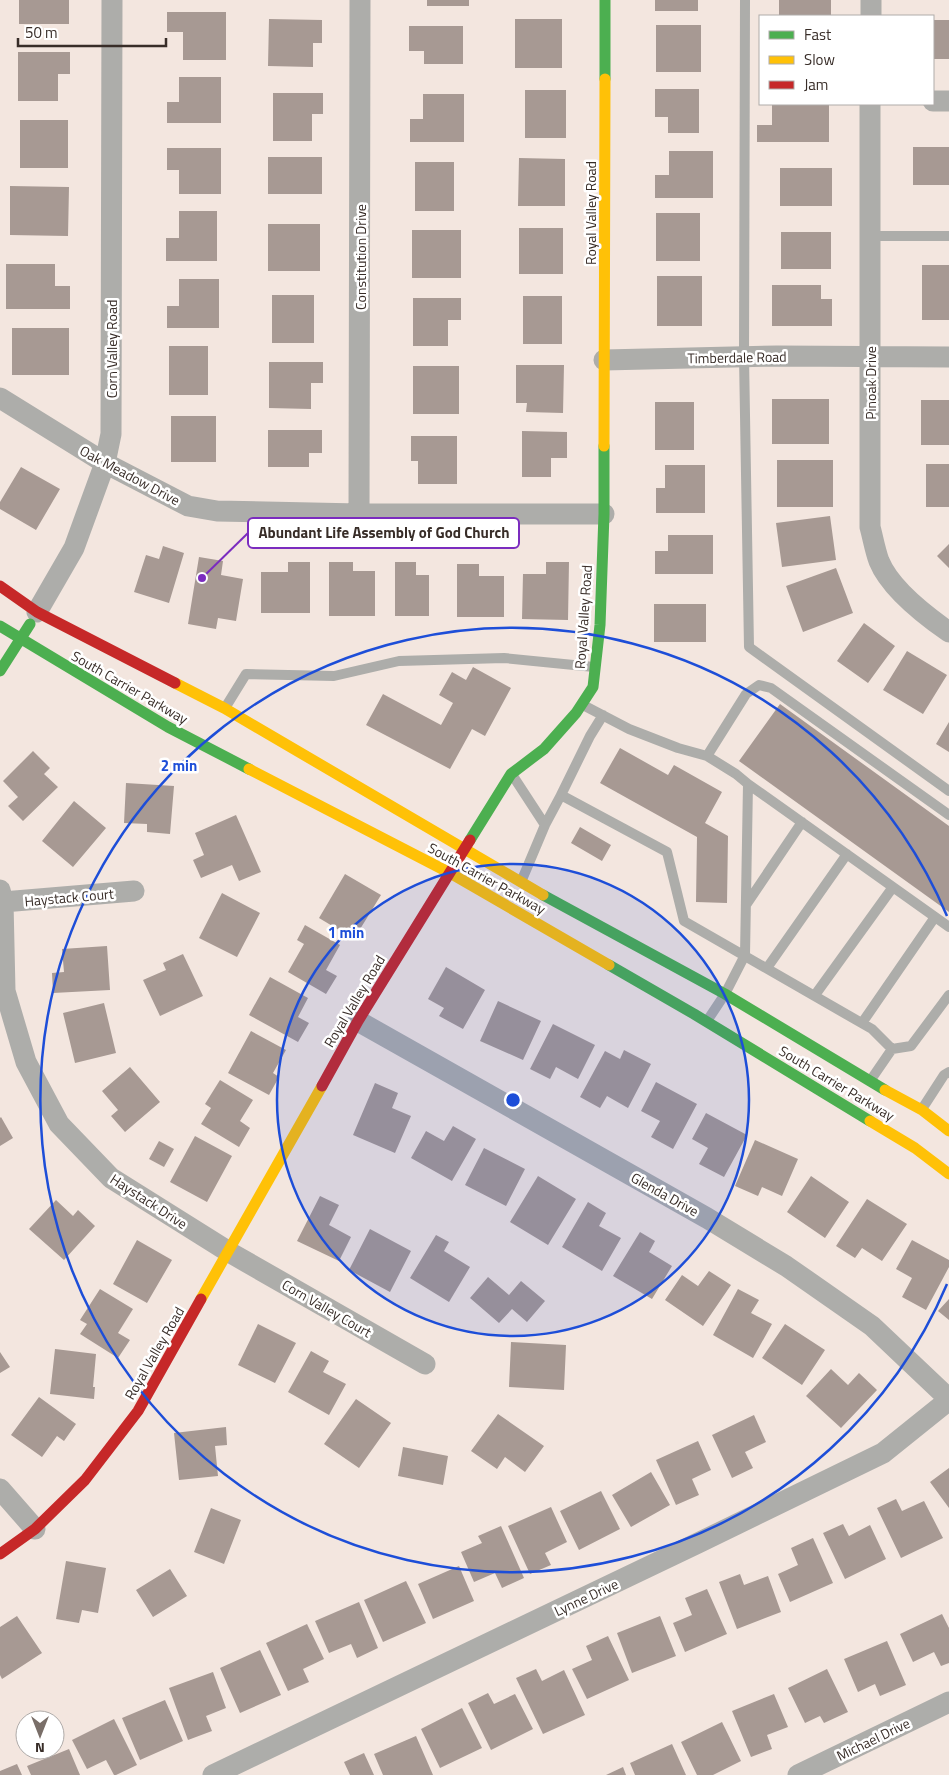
<svg xmlns="http://www.w3.org/2000/svg" width="949" height="1775" font-family="'Titillium Web',sans-serif">
	<rect width="100%" height="100%" fill="#f3e6df"/>
	<path fill="#a79993" d="M19,0H69V24H19Z
		M427,0H469V6H427Z
		M655,0H698V11H655Z
		M779,0H831V15H779Z
		M167,12H226V60H183V32H167Z
		M269,19L322,20V43H313V67L268,66Z
		M515,19H562V68H515Z
		M933,20H949V59H933Z
		M656,25H701V72H656Z
		M409,26H463V64H424V51H409Z
		M18,52H70V74H58V101H18Z
		M179,77H221V123H167V102H179Z
		M655,89H699V133H668V117H655Z
		M525,90H566V138H525Z
		M273,93H323V114H312V141H273Z
		M423,94H464V142H410V119H423Z
		M772,104H829V142H757V125H772Z
		M20,120H68V168H20Z
		M913,147H949V185H913Z
		M167,148H221V194H179V170H167Z
		M669,151H713V198H655V175H669Z
		M268,157H322V194H268Z
		M519,158L565,159V206H518Z
		M415,162H454V211H415Z
		M780,168H832V206H780Z
		M10,186L69,187L68,236L10,235Z
		M179,211H217V261H166V238H179Z
		M656,213H700V261H656Z
		M268,224H320V271H268Z
		M519,228H563V274H519Z
		M412,230H461V278H412Z
		M781,232H831V269H781Z
		M6,264H55V286H70V309H6Z
		M922,265H949V320H922Z
		M657,276H702V326H657Z
		M179,279H219V328H167V306H179Z
		M772,285H821V299H832V326H772Z
		M272,295H314V343H272Z
		M523,296H562V344H523Z
		M413,298H461V320H448V346H413Z
		M12,328H69V375H12Z
		M169,346H208V395H169Z
		M269,362H323V383H311V409L269,408Z
		M516,365H564L563,413L526,412L527,403H516Z
		M413,366H459V414H413Z
		M772,399H829V444H772Z
		M921,400H949V445H921Z
		M655,402H694V450H655Z
		M171,416H216V462H171Z
		M268,430H322V453H309V467H268Z
		M522,431L567,432V458H551V477H522Z
		M411,436H457V484H418V461H411Z
		M777,460H833V507H777Z
		M926,464H949V507H926Z
		M665,465H705V513H656V488H665Z
		M21,467L60,489L36,530L0,509V502Z
		M830,516L836,560L782,567L776,523Z
		M668,535H713V574H655V551H668Z
		M949,544V568L937,556Z
		M163,546L184,553L169,603L134,592L146,555L159,559Z
		M199,557L223,561L221,575L243,579L236,621L218,618L216,629L188,624Z
		M288,562H310V613H261V572H288Z
		M329,562H353V571H375V616H329Z
		M395,562H416V575H429V616H395Z
		M546,562H569L568,620L522,619L523,574H546Z
		M457,564H479V576H504V617H457Z
		M836,568L853,613L803,632L786,586Z
		M654,604H706V642H654Z
		M864,623L895,646L868,683L837,661Z
		M907,651L947,675L923,714L883,690Z
		M473,667L511,688L485,736L472,729L450,769L366,725L383,694L441,725L453,703L439,695L452,672L466,680Z
		M780,704L949,826V912L739,761Z
		M949,722V752L936,744Z
		M620,748L668,775L674,765L722,792L705,823L728,836L727,903L696,902L697,837L600,783Z
		M33,751L50,768L44,774L58,787L23,821L8,806L18,797L3,781Z
		M126,783L174,786L170,834L147,832V824L124,823Z
		M74,801L106,828L73,867L42,841Z
		M236,815L261,872L239,881L232,865L201,878L193,860L204,855L195,833Z
		M580,827L611,845L602,861L571,843Z
		M345,874L381,895L354,939L319,918Z
		M222,893L260,913L237,957L199,938Z
		M305,925L340,945L326,970L337,976L326,994L288,972L304,944L297,940Z
		M107,946L110,990L53,993L52,973L64,972L62,949Z
		M183,954L203,996L160,1016L143,980L166,970L163,963Z
		M446,967L485,990L463,1029L439,1016L444,1008L428,999Z
		M270,977L308,998L298,1017L309,1023L298,1042L249,1015Z
		M498,1001L541,1021L523,1060L480,1041Z
		M104,1003L116,1053L75,1063L63,1013Z
		M553,1024L595,1045L578,1079L556,1067L550,1079L530,1069Z
		M251,1031L286,1050L273,1073L279,1077L269,1095L228,1073Z
		M624,1050L651,1064L628,1108L607,1096L600,1108L580,1097L605,1051L620,1059Z
		M130,1067L160,1102L125,1132L111,1116L118,1110L102,1091Z
		M220,1080L253,1100L240,1121L250,1128L239,1147L201,1124L211,1108L205,1104Z
		M656,1082L697,1104L673,1149L651,1137L660,1121L641,1111Z
		M375,1083L398,1093L392,1108L411,1116L395,1153L353,1135Z
		M706,1113L747,1135L724,1177L699,1164L708,1148L692,1139Z
		M1,1117L13,1138L0,1146V1118Z
		M453,1126L476,1139L452,1181L411,1158L426,1131L444,1141Z
		M195,1136L232,1156L207,1202L170,1182Z
		M755,1140L798,1159L782,1196L762,1187L758,1196L735,1186Z
		M159,1141L174,1149L164,1167L149,1159Z
		M484,1148L525,1169L506,1206L465,1185Z
		M538,1176L576,1199L548,1245L510,1222Z
		M811,1176L849,1202L825,1238L787,1212Z
		M320,1196L339,1205L329,1225L351,1237L339,1261L297,1241Z
		M867,1199L907,1224L882,1261L862,1248L855,1258L836,1246Z
		M56,1200L73,1216L78,1210L95,1226L64,1260L29,1229Z
		M588,1202L606,1213L599,1226L621,1238L602,1271L562,1247Z
		M370,1229L411,1251L390,1292L349,1270Z
		M640,1232L655,1241L649,1252L672,1266L652,1299L613,1276Z
		M436,1235L449,1242L444,1251L470,1267L449,1302L410,1278Z
		M137,1240L172,1260L147,1303L113,1284Z
		M912,1240L949,1260V1267L926,1310L902,1297L912,1278L896,1269Z
		M709,1271L731,1285L703,1326L665,1300L682,1275L698,1286Z
		M488,1277L509,1295L521,1281L545,1301L527,1322L512,1309L499,1323L470,1298Z
		M100,1289L133,1309L118,1333L130,1340L118,1358L80,1334L87,1324L80,1320Z
		M738,1289L759,1300L751,1313L772,1324L753,1358L713,1335Z
		M949,1299V1320L938,1311Z
		M258,1324L296,1343L275,1383L238,1365Z
		M785,1324L825,1350L802,1385L762,1358Z
		M511,1342L566,1345L564,1390L509,1387Z
		M55,1349L96,1354L93,1387H95L94,1399L50,1394Z
		M311,1351L329,1361L323,1372L346,1384L329,1415L288,1392Z
		M0,1352L10,1367L0,1373Z
		M831,1369L848,1385L859,1373L877,1390L841,1428L806,1396Z
		M39,1397L76,1424L64,1441L57,1436L42,1457L11,1435Z
		M356,1399L391,1423L359,1468L324,1444Z
		M498,1414L544,1446L525,1472L505,1457L497,1469L471,1451Z
		M754,1415L766,1442L745,1452L753,1468L732,1478L712,1435Z
		M226,1427L227,1445L215,1446L218,1476L179,1480L174,1433Z
		M698,1441L711,1470L692,1479L699,1495L676,1505L656,1460Z
		M403,1447L448,1456L443,1485L398,1476Z
		M949,1468V1508L930,1482Z
		M651,1472L670,1505L631,1527L612,1495Z
		M601,1491L620,1529L579,1550L560,1511Z
		M896,1499L902,1511L924,1501L943,1538L901,1558L877,1508Z
		M551,1507L567,1542L545,1553L551,1565L530,1574L508,1526Z
		M211,1508L241,1520L224,1564L194,1552Z
		M843,1524L849,1536L870,1525L886,1559L845,1579L823,1533Z
		M501,1526L524,1578L502,1588L495,1573L474,1582L461,1552L482,1543L478,1536Z
		M813,1538L833,1583L790,1602L778,1574L798,1565L791,1548Z
		M66,1561L106,1568L98,1613L82,1610L79,1623L56,1619Z
		M459,1566L474,1601L433,1619L418,1584Z
		M170,1569L187,1596L153,1617L136,1590Z
		M740,1574L744,1585L768,1576L781,1612L737,1629L719,1582Z
		M406,1581L426,1623L383,1642L364,1600Z
		M707,1589L727,1634L685,1652L673,1623L692,1615L685,1598Z
		M359,1602L378,1648L357,1658L351,1644L329,1653L315,1621Z
		M942,1614L949,1628V1663L941,1666L934,1652L913,1662L900,1634Z
		M17,1616L42,1653L2,1679L0,1675V1627Z
		M660,1616L676,1656L632,1673L617,1633Z
		M307,1624L324,1659L303,1669L309,1682L288,1691L266,1643Z
		M608,1636L629,1680L587,1699L572,1669L592,1660L586,1646Z
		M887,1641L906,1685L880,1696L875,1684L858,1692L844,1659Z
		M260,1650L281,1695L240,1713L220,1668Z
		M536,1669L542,1681L564,1670L585,1715L543,1734L516,1678Z
		M827,1669L848,1712L824,1723L820,1716L805,1723L788,1688Z
		M213,1672L226,1708L206,1716L212,1731L188,1740L169,1688Z
		M488,1693L494,1704L515,1694L533,1729L491,1750L468,1703Z
		M774,1694L788,1727L767,1735L772,1749L751,1757L732,1711Z
		M165,1700L183,1741L140,1760L122,1718Z
		M462,1708L482,1748L440,1768L421,1729Z
		M114,1719L137,1765L116,1775H114L106,1760L87,1769L72,1740Z
		M722,1722L741,1761L713,1775H697L681,1742Z
		M416,1736L433,1775H383L374,1754Z
		M672,1744L686,1775H635L630,1763Z
		M69,1749L80,1775H31L27,1766Z
		M364,1753L374,1775H350L344,1762Z
		M17,1764L22,1775H0V1771Z
		M623,1767L626,1775H606Z"/>
	<g fill="none" stroke-linecap="round" stroke-linejoin="round">
		<path stroke="#adadaa" stroke-width="10" d="M745,0L744,357L749,647L949,791
			M870,236H949
			M583,705L629,729L678,748L707,756L746,694L759,685L771,688L949,815
			M225,708L246,674L334,676L399,661L504,658L594,667
			M707,756L736,774L748,784L745,955L725,994L707,1021
			M513,776L545,825L521,882
			M748,784L949,927
			M561,795L590,736L603,715
			M545,825L561,795L667,852L684,921L872,1029L892,1049
			M746,905L802,822
			M767,968L847,854
			M815,995L893,887
			M862,1023L935,917
			M870,1081L892,1049L911,1046L949,995
			M922,1109L944,1075L949,1072"/>
		<path stroke="#adadaa" stroke-width="21" d="M871,16V0
			M933,101H949
			M870,104V527C873,538 875,550 879,561C890,588 926,616 949,632
			M604,360L777,356L949,357
			M0,398L105,463L188,506L217,511L359,514H604
			M359,514L360,0
			M37,612L74,548L105,463L111,434L112,0
			M0,890L3,902L5,991L26,1062L59,1124L111,1178L229,1252L425,1364
			M3,902L134,891
			M358,1021L707,1218L786,1266L872,1326L949,1399
			M0,1489L35,1529
			M213,1775L698,1543L883,1453L949,1400
			M798,1775L949,1702"/>
		<path stroke="#4caf50" stroke-width="11" d="M605,79V0
			M0,626L168,727L249,769
			M0,671L30,624
			M470,840L511,774L544,749L576,713L593,687L600,625L604,514V446
			M543,895L725,994L885,1090
			M609,965L694,1014L870,1121"/>
		<path stroke="#ffc107" stroke-width="11" d="M604,446L605,79
			M175,683L224,708L543,895
			M249,769L450,873L609,965
			M885,1090L922,1110L949,1131
			M870,1121L915,1148L949,1174
			M201,1299L322,1086"/>
		<path stroke="#c62828" stroke-width="11" d="M0,586L37,612L175,683
			M322,1086L358,1021L470,840
			M0,1554L35,1529L85,1480L138,1411L201,1299"/>
	</g>
	<circle cx="513" cy="1100" r="236" fill="#1d4ed8" fill-opacity=".12"/>
	<g fill="none" stroke="#1d4ed8" stroke-width="2.5">
		<circle cx="513" cy="1100" r="236"/>
		<path d="M947 1284A472 472 0 1 1 947 916"/>
	</g>
	<g text-anchor="middle" dominant-baseline="central" stroke-width="5" stroke-linejoin="round" paint-order="stroke">
		<g font-size="14" fill="#382d28" stroke="#fff">
			<text transform="translate(590 213) rotate(-90)">Royal Valley Road</text>
			<text transform="translate(360 257) rotate(-90)">Constitution Drive</text>
			<text transform="translate(111 349) rotate(-90)">Corn Valley Road</text>
			<text transform="translate(737 357) rotate(-1)">Timberdale Road</text>
			<text transform="translate(870 383) rotate(-90)">Pinoak Drive</text>
			<text transform="translate(130 475) rotate(28)">Oak Meadow Drive</text>
			<text transform="translate(583 617) rotate(-86)">Royal Valley Road</text>
			<text transform="translate(130 687) rotate(30)">South Carrier Parkway</text>
			<text transform="translate(487 878) rotate(29)">South Carrier Parkway</text>
			<text transform="translate(69 897) rotate(-5)">Haystack Court</text>
			<text transform="translate(354 1001) rotate(-59)">Royal Valley Road</text>
			<text transform="translate(837 1083) rotate(31)">South Carrier Parkway</text>
			<text transform="translate(665 1194) rotate(29)">Glenda Drive</text>
			<text transform="translate(149 1201) rotate(33)">Haystack Drive</text>
			<text transform="translate(327 1308) rotate(30)">Corn Valley Court</text>
			<text transform="translate(154 1353) rotate(-60)">Royal Valley Road</text>
			<text transform="translate(586 1597) rotate(-25)">Lynne Drive</text>
			<text transform="translate(873 1739) rotate(-26)">Michael Drive</text>
		</g>
	</g>
	<circle cx="513" cy="1100" r="8" fill="#1d4ed8" stroke="#fff" stroke-width="2.5"/>
	<g font-size="15" text-anchor="middle" font-weight="bold" fill="#1d4ed8" stroke="#fff" stroke-width="5" stroke-linejoin="round" paint-order="stroke">
		<text x="179" y="771">2 min</text>
		<text x="346" y="938">1 min</text>
	</g>
	<path fill="none" stroke="#7b2cbf" stroke-width="2" d="M202 578L248 533"/>
	<circle fill="#7b2cbf" stroke="#fff" stroke-width="2" cx="202" cy="578" r="5"/>
	<rect fill="#fff" stroke="#7b2cbf" stroke-width="2" x="248" y="518" width="271" height="30" rx="5"/>
	<g font-size="15" text-anchor="middle" font-weight="bold" fill="#382d28">
		<text x="384" y="538">Abundant Life Assembly of God Church</text>
	</g>
	<rect x="759" y="15" width="175" height="90" fill="#ffffff" stroke="#afaba9"/>
	<rect x="769" y="31" width="25" height="8" fill="#4caf50" stroke="#afaba9"/>
	<text x="804" y="40" font-size="15" fill="#382d28">Fast</text>
	<rect x="769" y="56" width="25" height="8" fill="#ffc107" stroke="#afaba9"/>
	<text x="804" y="65" font-size="15" fill="#382d28">Slow</text>
	<rect x="769" y="81" width="25" height="8" fill="#c62828" stroke="#afaba9"/>
	<text x="804" y="90" font-size="15" fill="#382d28">Jam</text>
	<g transform="translate(40 1735) rotate(180)"><circle r="24" fill="#ffffff" stroke="#afaba9"/>
	<path d="M0-4L9 19L0 12L-9 19Z" fill="#796e68"/>
	<text y="-8" font-size="14" font-weight="bold" text-anchor="middle" fill="#382d28">N</text>
	</g>
	<path d="M18 38v8h148v-8" fill="none" stroke="#382d28" stroke-width="2.5"/>
	<text x="25" y="38" font-size="15" fill="#382d28" stroke="#ffffff" stroke-width="4" paint-order="stroke">50 m</text>
</svg>
